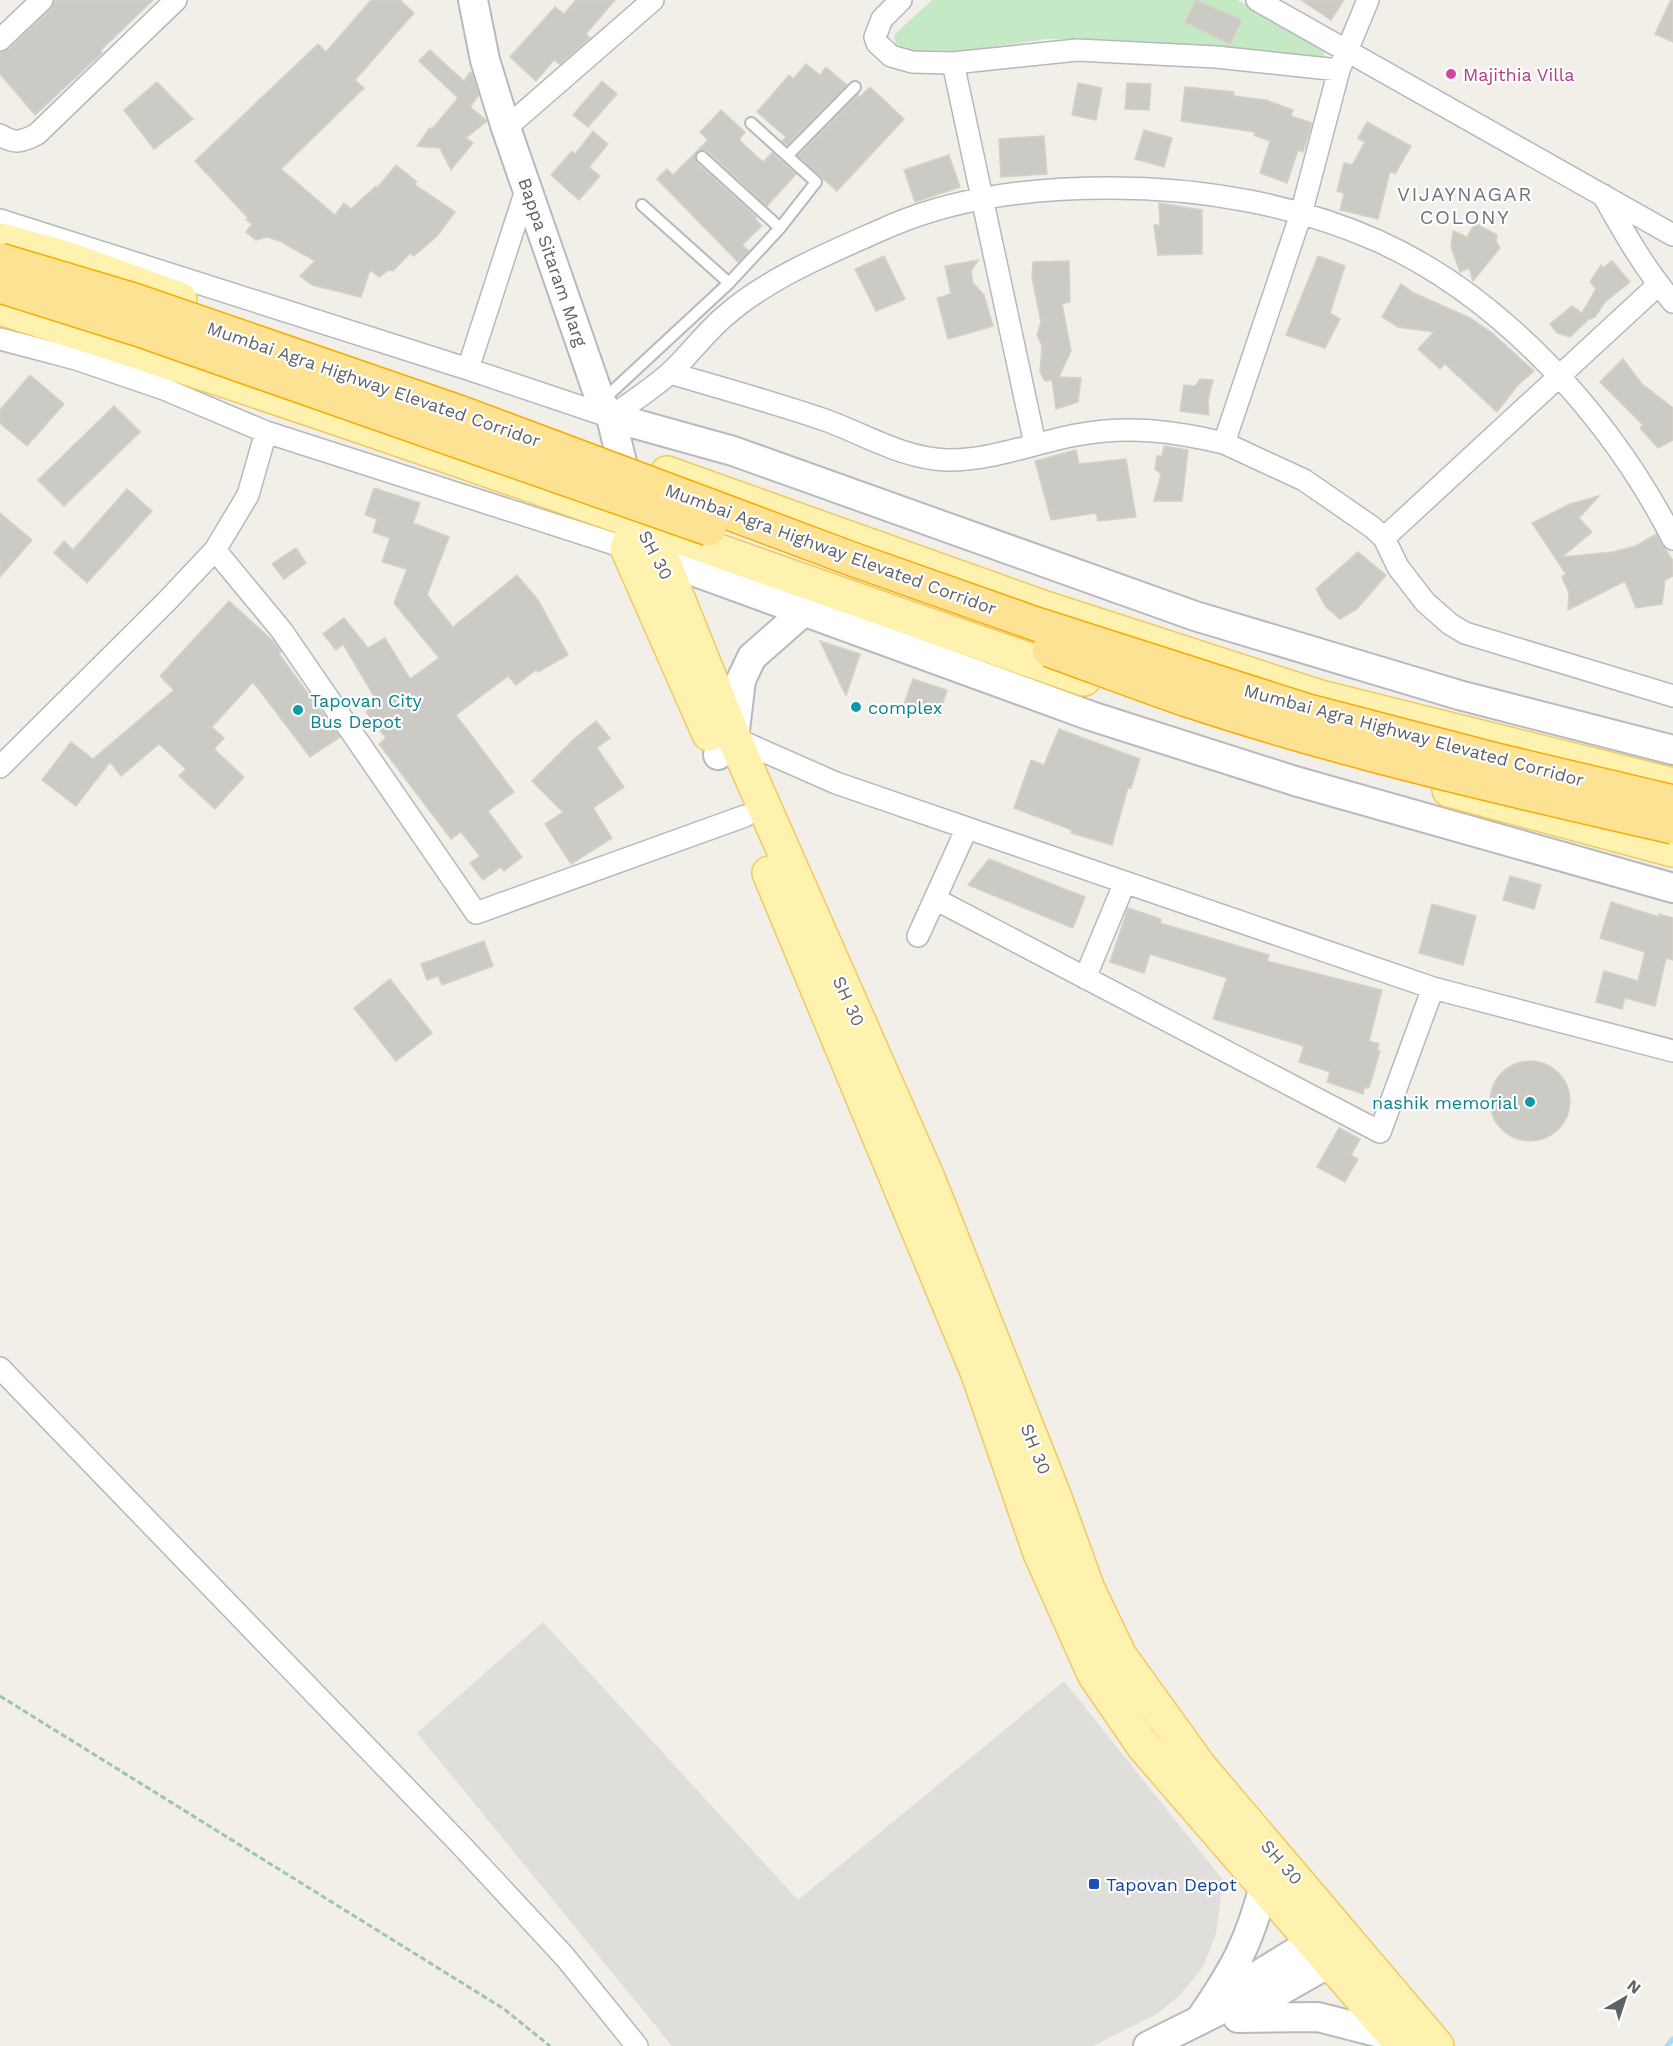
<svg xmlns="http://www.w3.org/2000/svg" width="1673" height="2046" font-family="'Work Sans',sans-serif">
	<rect width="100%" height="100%" fill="#f1efe8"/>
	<path fill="#e0deda" d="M543,1622L798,1900L1064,1681L1223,1880L1216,1934L1203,1967L1180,1995L1157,2014L1093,2046H672L417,1733Z"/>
	<path fill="#c5e8c5" d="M932,0H1237L1326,49L1322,62L1119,40L1047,39L913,57C900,53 896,49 894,35Z"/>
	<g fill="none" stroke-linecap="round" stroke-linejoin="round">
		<path stroke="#aadaff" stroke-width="5" d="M1667,2046L1673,2039"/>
	</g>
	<path fill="#cccac5" stroke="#d6d1c6" stroke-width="1.5" d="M54,0H153L101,50L102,53L35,115L0,74V52L9,49L51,9Z
		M371,0H400L414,13L355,80L364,88L281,169L335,215L344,203L351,209L376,186L377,188L396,165L417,182L414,184L455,212L437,236L414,256L410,253L393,271L389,270L379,277L370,270L361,297L312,285L300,276L315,261L280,241L267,237L256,240L246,232L252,224L246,220L248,218L195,161L318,44L326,52Z
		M576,0H615L586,34L590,38L560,64L554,60L536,81L510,57L555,7L564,14Z
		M1196,0L1242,20L1230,44L1185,22Z
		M1301,0H1344L1331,20Z
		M1671,0H1673V42L1655,34Z
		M430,50L464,81L470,72L472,73L479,95L470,107L487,121L466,138L473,143L451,170L440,148L417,146L429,129L433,128L458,98L419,61Z
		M806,64L820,75L826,67L847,85L787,145L782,141L786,137L757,112L789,75L793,79Z
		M602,81L617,94L588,127L573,115Z
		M157,82L193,119L154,149L124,110Z
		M1078,83L1102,88L1096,120L1072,115Z
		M1127,83L1151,84L1149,110L1125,109Z
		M870,87L904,119L837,191L798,156L858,95L860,97Z
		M1185,87L1234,92V96L1266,100L1293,110L1291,116L1312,123L1303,152L1298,150L1287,183L1260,173L1270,141L1254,135L1255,132L1181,121Z
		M721,110L745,132L739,140L763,162L772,153L796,174L767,206L707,151L700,150L696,152L697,163L756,217L755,219L762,226L742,245L749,251L738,262L657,179L667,169L673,175L708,140L700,132Z
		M1367,122L1411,146L1395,174L1390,171L1378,219L1340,210L1344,193L1337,191L1344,163L1352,165L1365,142L1358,138Z
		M1144,130L1172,138L1164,167L1135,159Z
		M593,131L608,144L589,167L600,176L579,200L551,175L572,151L575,154Z
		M1044,136L1047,174L1001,177L999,139Z
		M949,155L960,187L915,202L904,170Z
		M1159,203L1202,210V254L1158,255L1154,225H1160Z
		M1475,223L1497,235L1496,241L1500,248L1473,281L1469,268L1460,272L1451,247L1453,231L1467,237Z
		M884,256L905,299L876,311L855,269Z
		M1318,256L1345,266L1330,313L1340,319L1325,348L1286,335Z
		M978,260L971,271L973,283L984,295L993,326L948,339L937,298L951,294L945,266Z
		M1069,261L1070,302L1062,304L1071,351L1059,377L1081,378L1078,402L1056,409L1052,380L1045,381L1040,372L1042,346L1037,335L1041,322L1032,278L1033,262Z
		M1612,261L1630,282L1605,302L1595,317L1589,319L1570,337L1557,333L1550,324L1572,306L1582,313L1596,289L1590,282L1601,265L1603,268Z
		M1401,284L1414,293L1470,318L1492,333L1534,371L1518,385L1497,412L1445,364L1440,369L1418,349L1434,332L1398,327L1382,317Z
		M1623,359L1642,384L1673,408V440L1658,448L1640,428L1643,425L1600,382Z
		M30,375L64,404L27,446L0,423V410Z
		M1200,379L1213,380L1208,401L1209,415L1180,411L1184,385L1195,386Z
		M114,406L140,432L64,506L38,480Z
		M1164,446L1188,450L1182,501H1154L1161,474L1155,469L1157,456H1162Z
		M1076,450L1079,464L1126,459L1136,517L1098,521L1096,513L1051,520L1035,461Z
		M374,488L420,503L413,523L449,537L427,595L453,627L517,575L538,600L568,655L538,672L537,669L516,685L508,676L456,715L514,792L488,811L522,857L504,871L501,867L483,880L470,863L480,856L461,832L451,839L379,744L386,738L366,712L378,703L343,644L336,650L323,634L344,618L368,648L385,638L410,679L439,658L394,603L407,569L382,562L390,538L373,532L377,519L365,515Z
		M127,489L152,511L87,583L54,553L64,541L73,550Z
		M1599,496L1579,518L1592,532L1562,557L1613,552L1636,546L1656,534L1673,561V576L1665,580L1662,604L1636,608L1625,581L1568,610L1569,593L1562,577L1566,574L1532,523L1570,504Z
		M0,513L32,540L0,577Z
		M296,548L306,563L284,579L272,564Z
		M1358,552L1386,575L1357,609L1340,619L1326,607L1316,589Z
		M229,601L274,642L281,652L279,654L340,737L310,757L253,682L212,727L224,738L214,749L244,777L215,809L179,776L186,769L159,744L121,776L110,762L76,806L42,780L71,742L93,759L174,690L160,676Z
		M820,641L860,654L846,696Z
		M913,679L947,690L939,716L904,704Z
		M596,721L610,738L597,748L624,787L593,808L612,838L571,864L545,824L563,812L532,781L575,738Z
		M1059,729L1140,759L1131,788L1128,787L1112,845L1071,833L1072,830L1014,808L1031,760L1044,765Z
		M989,859L1085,897L1073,928L968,885Z
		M1510,876L1541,885L1534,909L1503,900Z
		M1611,902L1659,917V914L1673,918V960L1666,958L1655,1006L1625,998L1622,1009L1596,1002L1604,971L1638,981L1645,952L1600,938Z
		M1432,904L1476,916L1463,965L1419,953Z
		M1128,908L1161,919L1160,923L1269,955L1267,961L1382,990L1369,1041L1379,1044L1377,1050L1380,1051L1369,1088H1364L1363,1094L1327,1082L1330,1072L1299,1062L1304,1046L1213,1019L1227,978L1150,954L1144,973L1110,962Z
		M484,941L493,966L442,985L438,976L427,980L421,964Z
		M390,979L432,1033L396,1061L354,1008Z
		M1490 1101a40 40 0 1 1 80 0a40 40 0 1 1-80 0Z
		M1339,1128L1360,1139L1351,1155L1358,1159L1345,1182L1317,1167Z"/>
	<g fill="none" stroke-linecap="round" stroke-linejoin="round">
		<defs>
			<path id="lane" d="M751,123L816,182L780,228
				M788,155L855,87
				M642,205L729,283
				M604,399L729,283L780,228L702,157"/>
			<path id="street" d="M901,0L882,19L875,37L877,43L891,56L912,62L953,63L1077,50L1216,57L1339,70
				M1257,0L1673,235
				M1368,0L1339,70L1301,214L1224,443L1304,480L1372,527L1384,538L1398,567L1425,602L1450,624L1465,633L1673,696
				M0,40L42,0
				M953,63L1035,444
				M506,128L653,0
				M0,135C15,144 22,142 37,134L176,0
				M1603,195C1624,232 1645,270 1673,302
				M0,220L468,369L611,417C631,402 654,388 672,371C690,354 706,332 725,316C768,278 829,253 881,230C953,197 1032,188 1111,188C1201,188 1295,204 1378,241C1504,298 1611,418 1673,539
				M0,339L76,359L164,389L266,432L627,548
				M468,369L527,187
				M670,373C721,388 772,402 822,419C863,433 903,459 947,460C989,461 1034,443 1076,435C1128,425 1173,431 1224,443
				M1384,538L1658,285
				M215,550L282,631L476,913L745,816
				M734,738L836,783L1433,988L1673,1051
				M0,767L167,601L215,550L248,495L266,432
				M935,899L1380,1132L1433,988
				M918,936L967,828
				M1085,978L1125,882
				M0,1368L461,1845L565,1957L637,2046"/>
			<path id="secondary" d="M473,0L485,60L506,128L601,402L611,417L629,491
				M611,417L733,451L1195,616L1459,695L1673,750
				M649,555L1091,716L1295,781L1673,888
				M718,755L734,738L741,680L752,657L802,613
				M1226,2007L1239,1987L1312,1942L1335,1940
				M1201,2018C1234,1970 1249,1943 1264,1886
				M1238,2018L1318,2017L1396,2037
				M1148,2046L1226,2007L1250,2008L1329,1963L1344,1945"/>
			<path id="primary" d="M0,240L66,258L180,299
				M0,308C364,422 723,554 1084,679
				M667,473L1045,608L1320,697L1673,785
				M638,522L663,561L734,738L928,1178L1054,1495L1088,1589L1120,1656L1200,1767L1437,2046
				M638,522L627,548L709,734
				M1449,790L1673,850
				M769,873L978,1374L1040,1553L1094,1674L1144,1747L1403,2046"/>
		</defs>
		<use href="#lane" stroke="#b5b8bc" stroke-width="14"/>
		<use href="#street" stroke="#b5b8bc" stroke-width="24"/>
		<use href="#secondary" stroke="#b6babf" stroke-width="32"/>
		<use href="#primary" stroke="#f2c960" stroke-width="36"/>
		<path stroke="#9cc7a9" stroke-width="3" stroke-dasharray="6 3" stroke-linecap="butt" d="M0,1696L504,2009L550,2046"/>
		<use href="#lane" stroke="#fff" stroke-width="10"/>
		<use href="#street" stroke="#fff" stroke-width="21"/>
		<use href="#secondary" stroke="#fff" stroke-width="28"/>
		<use href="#primary" stroke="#fff2af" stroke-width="33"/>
		<defs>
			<path id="highway-bridge" d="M0,260L134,300L459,412L852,559L1036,624L1308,711L1496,760L1673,802
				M0,286L140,330L709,529
				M1049,650C1096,667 1143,685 1190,701C1348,753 1511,790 1673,827"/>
		</defs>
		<use href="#highway-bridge" stroke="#f9ab00" stroke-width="36" stroke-linecap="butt"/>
		<use href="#highway-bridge" stroke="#fde293" stroke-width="33"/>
	</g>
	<circle fill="#d1479c" stroke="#fff" stroke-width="2" cx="1451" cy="74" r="6"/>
	<g fill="#0f9aa8" stroke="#fff" stroke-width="2">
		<circle cx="856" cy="707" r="6"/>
		<circle cx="298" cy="710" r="6"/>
		<circle cx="1530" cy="1102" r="6"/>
	</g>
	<rect fill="#1a4fb4" stroke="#fff" stroke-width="2" x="1088" y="1878" width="12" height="12" rx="3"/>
	<g text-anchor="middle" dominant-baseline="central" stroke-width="4.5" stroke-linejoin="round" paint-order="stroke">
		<g font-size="18" fill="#b23c85" stroke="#fff" text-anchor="start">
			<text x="1463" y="74">Majithia Villa</text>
		</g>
		<g font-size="18" fill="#5f6368" stroke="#fff">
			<text transform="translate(553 262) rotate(71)">Bappa Sitaram Marg</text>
			<text transform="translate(374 384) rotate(19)">Mumbai Agra Highway Elevated Corridor</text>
			<text transform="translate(831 549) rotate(20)">Mumbai Agra Highway Elevated Corridor</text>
			<text transform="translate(656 555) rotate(62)">SH 30</text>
			<text transform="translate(1414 735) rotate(15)">Mumbai Agra Highway Elevated Corridor</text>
			<text transform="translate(849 1001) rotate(66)">SH 30</text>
			<text transform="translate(1036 1449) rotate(68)">SH 30</text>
			<text transform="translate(1282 1862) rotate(49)">SH 30</text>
		</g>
		<g font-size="18" fill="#0d838f" stroke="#fff" text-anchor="start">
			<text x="310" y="700">Tapovan City<tspan x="310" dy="21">Bus Depot</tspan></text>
			<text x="868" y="707">complex</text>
			<text x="1518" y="1102" text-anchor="end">nashik memorial</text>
		</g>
		<g font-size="18" fill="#164399" stroke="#fff" text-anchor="start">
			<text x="1106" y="1884">Tapovan Depot</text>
		</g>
		<g font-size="20" letter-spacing="1.5" fill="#70757a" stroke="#fff">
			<text x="1465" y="194">VIJAYNAGAR<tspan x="1465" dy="23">COLONY</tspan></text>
		</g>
	</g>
	<g transform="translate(1625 1998) rotate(39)" stroke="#ffffff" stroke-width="4.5" paint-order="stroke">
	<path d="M0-4.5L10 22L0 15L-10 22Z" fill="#5f6368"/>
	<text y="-9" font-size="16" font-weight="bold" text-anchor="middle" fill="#5f6368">N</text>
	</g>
</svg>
